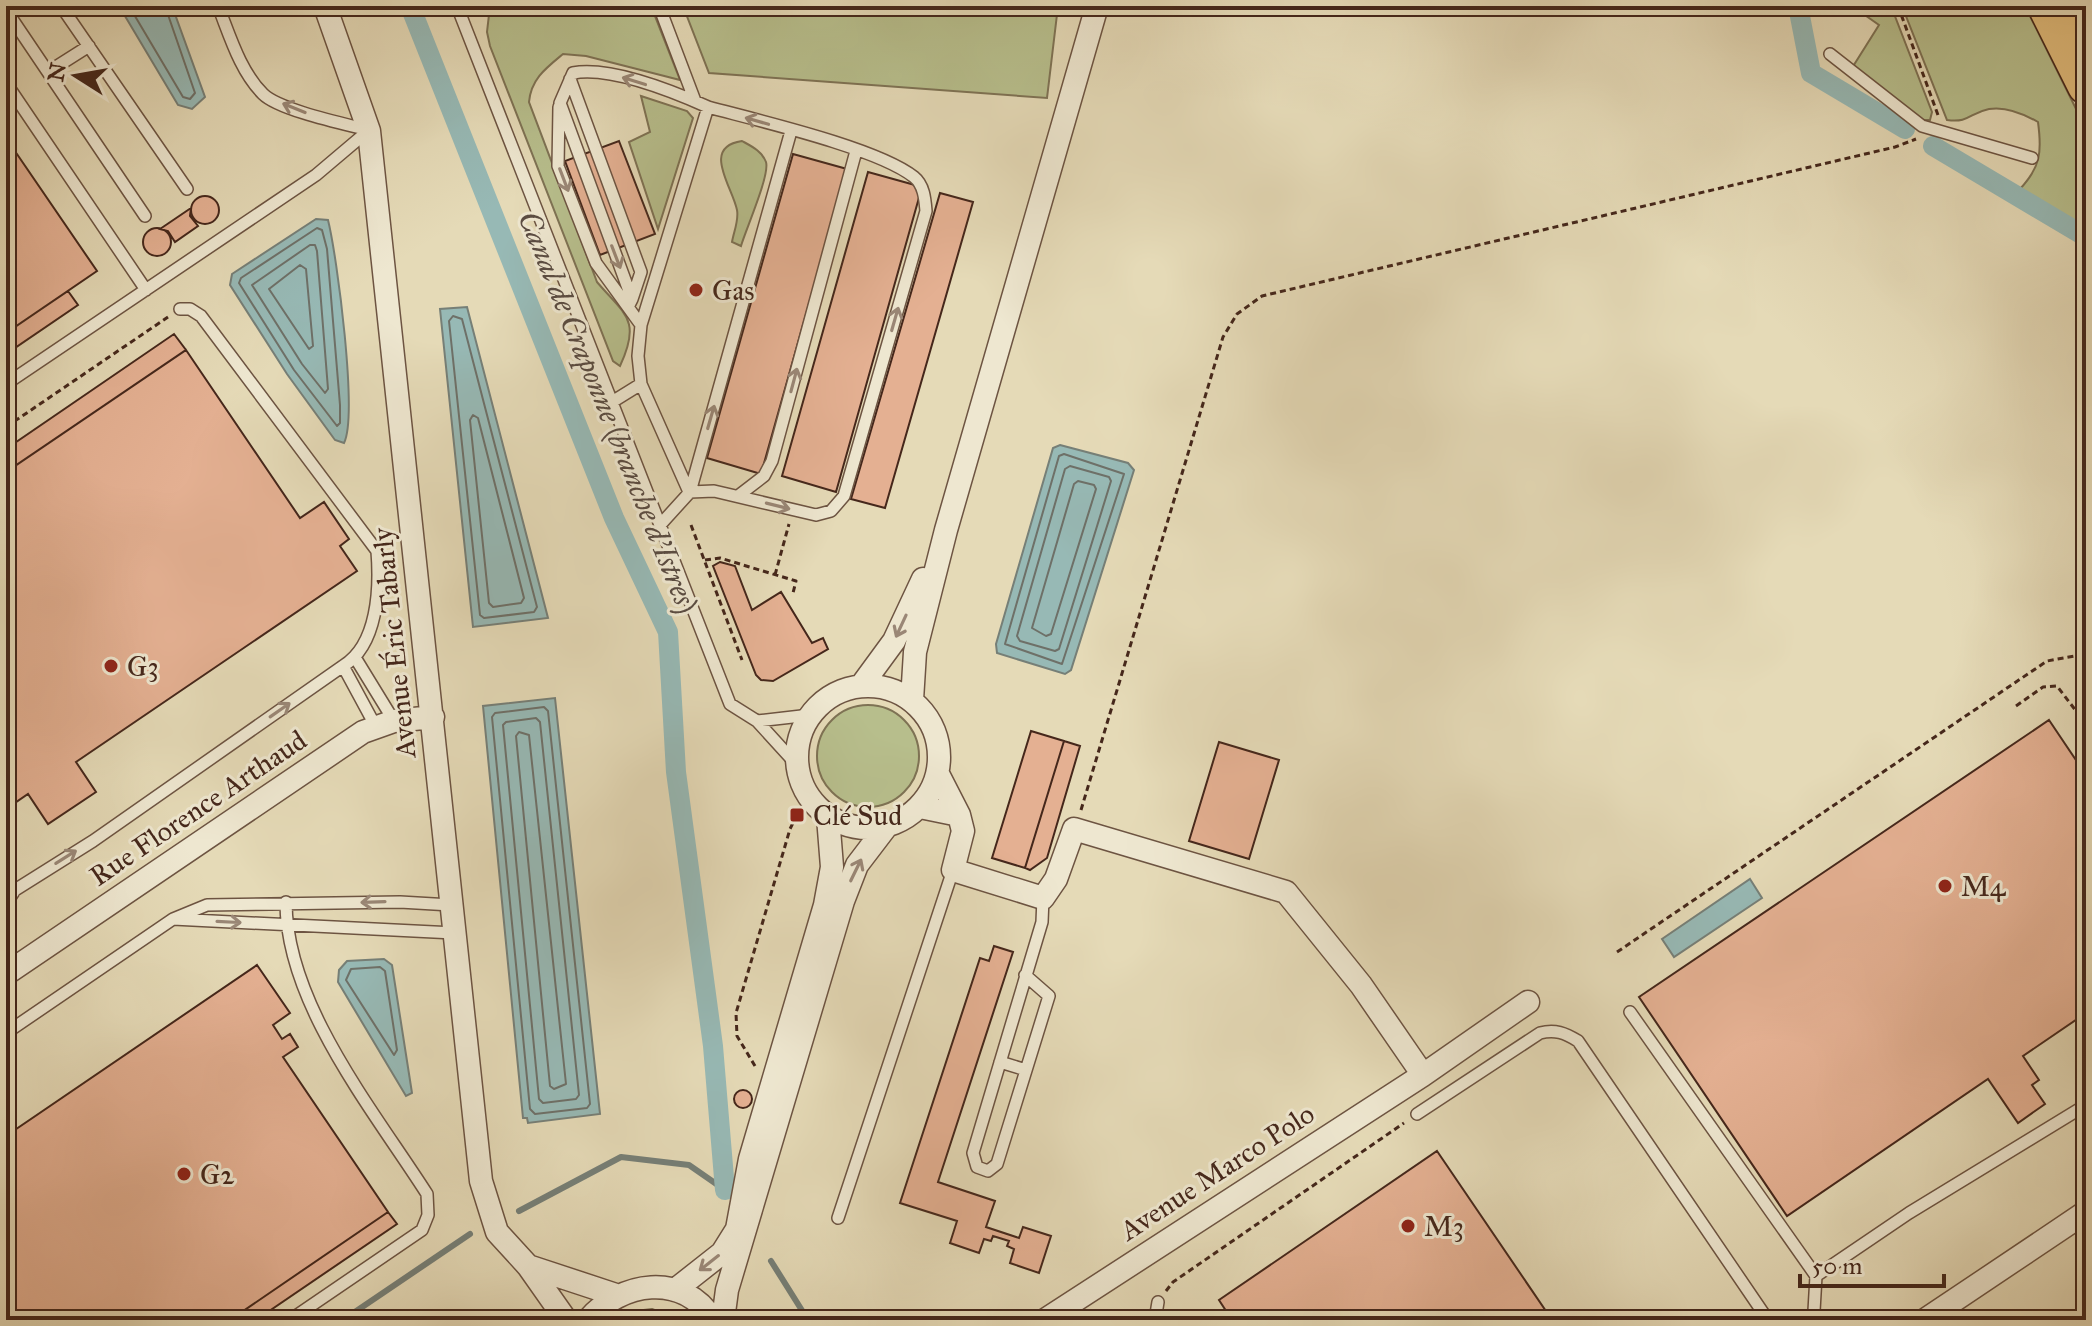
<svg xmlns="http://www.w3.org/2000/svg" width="2092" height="1326" font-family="'IM FELL Great Primer',serif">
	<rect width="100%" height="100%" fill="#e5dab7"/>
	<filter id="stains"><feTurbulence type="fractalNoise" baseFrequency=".0025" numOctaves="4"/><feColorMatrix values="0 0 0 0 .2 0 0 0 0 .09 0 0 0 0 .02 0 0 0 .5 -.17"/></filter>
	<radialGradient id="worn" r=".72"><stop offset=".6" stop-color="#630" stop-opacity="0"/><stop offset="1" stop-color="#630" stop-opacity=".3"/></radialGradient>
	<path fill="#b7be8c" stroke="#7e7254" stroke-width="2" d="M490,6H651L680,80L586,56L563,54C546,68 531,79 529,102L597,282C624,314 642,319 620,366L613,361L490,46L487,32Z
		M683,6H1058L1047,98L709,73Z
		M1852,6H1891L1932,112L1930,120H1923L1852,68L1879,25Z
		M1902,6H2025L2086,129V231L2019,190C2041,167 2042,152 2038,122C2024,114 2006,106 1989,109C1969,113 1970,123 1947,120Z
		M641,96L687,111L693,118L658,229L629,142L650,132Z
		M742,141C751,146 762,151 766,162C770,175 746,229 741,246L732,242C734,231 739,220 737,210C732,186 701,147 742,141Z
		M817 756a51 51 0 1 1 102 0a51 51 0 1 1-102 0Z
		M652,1309L680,1320H618L635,1311Z"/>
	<path fill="#97b9b5" stroke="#767f77" stroke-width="2" d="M119,6H172L205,97L192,109L178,105Z
		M316,219L328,220C337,256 358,415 344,443L335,440L287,374L230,285L232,274Z
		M467,307L548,618L473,627L440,309Z
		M1060,445L1128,463L1134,470L1071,670L1065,674L997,653L996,644L1053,448Z
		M555,698L600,1114L528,1123L527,1118H523L483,706Z
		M1750,879L1762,898L1674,957L1662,939Z
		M384,959L392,965L412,1093L406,1096L338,982L339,970L347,961Z"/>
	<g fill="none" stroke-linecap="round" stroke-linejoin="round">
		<path stroke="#6e7068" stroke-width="2" d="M129,6L183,97L190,99L195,93L165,6
			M317,228L322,230L327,249L340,405V423L337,426L294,370L239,283L241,278Z
			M310,245H315L317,251L328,389L325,393L302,364L252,285Z
			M300,265L306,269L313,346L309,349L269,289Z
			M453,316L462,319L537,607L534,612L484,618L480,615L449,321Z
			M473,415L478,418L524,598L521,603L493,607L489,603L470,420Z
			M1064,454L1124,474L1062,664L1005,644L1059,456Z
			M1070,466L1109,477L1111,481L1059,649L1055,651L1020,641L1017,636L1065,469Z
			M1078,481L1094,485L1096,489L1051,634L1046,636L1032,628L1074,484Z
			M544,707L548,711L590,1104L587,1108L535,1114L530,1109L492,717L495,713Z
			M536,718L540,722L579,1095L576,1099L543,1103L539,1099L503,725L506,722Z
			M519,732L529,735L566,1084L554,1089L550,1086L516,736Z
			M380,967L385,971L397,1050L394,1055L346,980L351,969Z"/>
		<path stroke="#767f77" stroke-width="6" d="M519,1211L621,1157L689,1165L725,1190
			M771,1261L808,1320
			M343,1320L470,1234"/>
		<path stroke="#97b9b5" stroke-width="20" d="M410,6L614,518L668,632L676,772L713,1046L725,1190
			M1798,6L1811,73L1905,129
			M1933,146L2086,237"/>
	</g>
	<path fill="#e4b092" stroke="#45271b" stroke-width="2" d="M6,138L97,271L6,333Z
		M619,141L655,234L600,255L565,161Z
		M793,154L847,169L761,474L707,458Z
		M868,172L922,187L836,492L782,476Z
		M940,193L973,202L885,508L851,499Z
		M191 210a14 14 0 1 1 28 0a14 14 0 1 1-28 0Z
		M191,208L190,216L198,226L175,242L168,231L160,229Z
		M143 242a14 14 0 1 1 28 0a14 14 0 1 1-28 0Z
		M68,291L78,305L6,354V333Z
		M174,334L186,350L6,472V449Z
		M186,350L300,518L324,502L349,539L340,546L357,571L76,762L96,792L48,824L28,794L6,809V472Z
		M720,562L735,566L752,610L781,592L812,643L823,638L828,649L773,681L761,680L756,675L713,566Z
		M2049,720L2086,775V1013L2023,1056L2039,1080L2032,1085L2045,1104L2018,1123L1988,1079L1787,1216L1639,997Z
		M1031,731L1064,741L1025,868L992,858Z
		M1064,741L1080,746L1047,858L1030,870L1025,868Z
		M1219,742L1279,760L1249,859L1189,841Z
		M994,946L1013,952L938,1182L995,1201L986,1227L1019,1238L1023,1227L1051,1236L1039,1273L1010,1263L1014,1249L1007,1246L1009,1241L993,1236L991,1241L984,1239L979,1253L950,1243L957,1221L900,1203L980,958L989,961Z
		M257,965L290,1013L273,1025L282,1039L290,1034L298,1047L283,1057L388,1212L230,1320H6V1136Z
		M734 1099a9 9 0 1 1 18 0a9 9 0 1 1-18 0Z
		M1437,1151L1552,1320H1232L1219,1300Z
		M388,1212L397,1224L256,1320H230Z"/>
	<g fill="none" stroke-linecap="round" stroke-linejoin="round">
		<defs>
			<path id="service" d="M61,6L187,189
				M218,6C230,36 240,71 263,94C279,110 345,124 368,130
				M457,6L730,704L757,721
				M659,6L695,101
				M6,10L145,216
				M1830,54L1922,126L2032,158
				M48,72L89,46
				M570,79L641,272L632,299
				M6,83L146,290
				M559,107L558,166L596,263L641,325
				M629,305L632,299L560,103L573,73C611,66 672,91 708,107
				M180,309H190L201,316L377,551C380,588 378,645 343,666
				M6,384L316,175L368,131
				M641,384L689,492
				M612,402L641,384L638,356L641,325L708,107C756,120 878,148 914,177C924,185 925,199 926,211L844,496L831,511L816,515L714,491L690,492L660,525
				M690,492L791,131
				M738,496L764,476L772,461L856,151
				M356,659L394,721
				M797,765L757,721L810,715
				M286,902C286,1004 374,1111 427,1194L428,1215L422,1230L290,1320
				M6,904L15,890L93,841L343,666L376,727
				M451,905L400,902L207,905L173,919L454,933
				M1025,975L1049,996L997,1164L988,1171L977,1167L973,1153L1042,922L1043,898
				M1630,1012L1816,1276L1814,1311L1820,1320
				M6,1033L173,919
				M1000,1062L1026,1070
				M1417,1114L1540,1033C1555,1029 1565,1033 1578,1041L1768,1320
				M838,1218L953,870
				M1816,1276L1909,1213L2086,1105
				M1155,1320L1158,1302
				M2077,1320L2086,1314"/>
			<path id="minor" d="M325,6L369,131L481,1181L497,1232L528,1266
				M797 757a71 71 0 1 1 142 0a71 71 0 1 1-142 0Z
				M861,686L894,641L923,579
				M912,700L915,652L946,530L1097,6
				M920,807L959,815L938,774
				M959,815L963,831L953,870L1043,898L1056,879L1074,829L1286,892L1361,985L1423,1075
				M6,974L363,732L394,721L433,717
				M675,1290L722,1253L737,1229L750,1159L825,905L832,867L828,817
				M566,1320L528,1266L616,1295
				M588,1320C620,1282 683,1271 713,1320
				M723,1320L727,1290L843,901L857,865L886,827
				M1045,1320L1423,1075L1528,1002
				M1925,1320L2086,1212"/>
			<path id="trunk" d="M2046,6L2086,86
				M2082,6L2086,14"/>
		</defs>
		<use href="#service" stroke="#6d5442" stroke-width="14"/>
		<use href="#minor" stroke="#6d5442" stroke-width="25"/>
		<use href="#trunk" stroke="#45271b" stroke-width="39"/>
		<path stroke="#45271b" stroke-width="3" stroke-dasharray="6 4" stroke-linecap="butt" d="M1898,6L1938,115
			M6,427L168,317
			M691,525L742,660
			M705,560L720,558L796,581L793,593
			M775,575L789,524
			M2016,706L2043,687L2057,686L2086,724
			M1081,810L1223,337L1237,314L1262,296L1895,147L1916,139
			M1617,952L2047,661L2086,654
			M755,1066L737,1036L736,1013L790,829L807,795
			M1166,1291L1173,1282L1404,1123"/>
		<use href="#service" stroke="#eee7d0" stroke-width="11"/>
		<use href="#minor" stroke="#eee7d0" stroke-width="22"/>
		<use href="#trunk" stroke="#e2bd7c" stroke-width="36"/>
	</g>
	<defs><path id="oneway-shaft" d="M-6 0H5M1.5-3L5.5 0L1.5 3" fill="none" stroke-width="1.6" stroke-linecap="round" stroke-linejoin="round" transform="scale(2)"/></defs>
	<g stroke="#9a8776">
		<use href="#oneway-shaft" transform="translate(634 81) rotate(-163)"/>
		<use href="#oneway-shaft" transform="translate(294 108) rotate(-158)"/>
		<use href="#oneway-shaft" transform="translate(757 121) rotate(-164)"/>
		<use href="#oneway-shaft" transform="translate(564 180) rotate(69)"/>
		<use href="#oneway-shaft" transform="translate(616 257) rotate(69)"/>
		<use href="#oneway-shaft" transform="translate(895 319) rotate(-74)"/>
		<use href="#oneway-shaft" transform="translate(794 380) rotate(-75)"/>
		<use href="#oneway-shaft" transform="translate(711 417) rotate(-74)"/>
		<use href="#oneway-shaft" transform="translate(778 506) rotate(14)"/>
		<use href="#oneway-shaft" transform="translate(901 626) rotate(115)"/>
		<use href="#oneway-shaft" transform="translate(280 710) rotate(-35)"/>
		<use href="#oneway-shaft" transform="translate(66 857) rotate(-32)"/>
		<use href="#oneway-shaft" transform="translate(856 870) rotate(-64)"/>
		<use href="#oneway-shaft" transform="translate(373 902) rotate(178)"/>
		<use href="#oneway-shaft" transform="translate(229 922) rotate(3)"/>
		<use href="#oneway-shaft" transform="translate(709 1263) rotate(142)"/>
	</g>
	<g fill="#8f2418" stroke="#eee7d0" stroke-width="3">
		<circle cx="696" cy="290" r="8"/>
		<circle cx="111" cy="666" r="8"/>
		<rect x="789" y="807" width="16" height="16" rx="4"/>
		<circle cx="1945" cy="886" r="8"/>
		<circle cx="184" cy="1174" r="8"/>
		<circle cx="1408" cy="1226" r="8"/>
	</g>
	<g text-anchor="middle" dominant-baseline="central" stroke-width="6" stroke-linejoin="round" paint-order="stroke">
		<g font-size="28" fill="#45271b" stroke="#eee7d0" text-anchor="start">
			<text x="712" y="290">Gas</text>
			<text x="127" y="666">G3</text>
			<text x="813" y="815">Clé Sud</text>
			<text x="1961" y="886">M4</text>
			<text x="200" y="1174">G2</text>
			<text x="1424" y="1226">M3</text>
		</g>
		<g font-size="28" fill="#45271b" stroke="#eee7d0">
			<text transform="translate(394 643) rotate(-96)">Avenue Éric Tabarly</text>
			<text transform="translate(198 808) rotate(-34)">Rue Florence Arthaud</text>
			<text transform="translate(1217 1172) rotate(-33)">Avenue Marco Polo</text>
		</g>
		<g font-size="30" font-style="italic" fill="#5a4c42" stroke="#eee7d0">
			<text transform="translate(608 412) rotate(68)">Canal de Craponne (branche d'Istres)</text>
		</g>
	</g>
	<rect width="2092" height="1326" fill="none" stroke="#e5dab7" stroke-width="32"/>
	<rect x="8" y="8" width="2076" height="1310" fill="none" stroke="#45271b" stroke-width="4"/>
	<rect x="16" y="16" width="2060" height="1294" fill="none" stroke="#45271b" stroke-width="2"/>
	<g transform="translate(76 76) rotate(281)" stroke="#eee7d0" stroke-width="6" paint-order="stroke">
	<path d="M0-6L14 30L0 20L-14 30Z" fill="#45271b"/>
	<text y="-12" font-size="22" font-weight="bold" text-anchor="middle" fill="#45271b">N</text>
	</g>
	<path d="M1800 1274v12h144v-12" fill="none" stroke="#45271b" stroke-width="4"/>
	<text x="1812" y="1274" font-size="24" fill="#45271b" stroke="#eee7d0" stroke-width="6" paint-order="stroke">50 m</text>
	<rect width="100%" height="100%" filter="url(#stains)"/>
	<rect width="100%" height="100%" fill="url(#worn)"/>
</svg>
